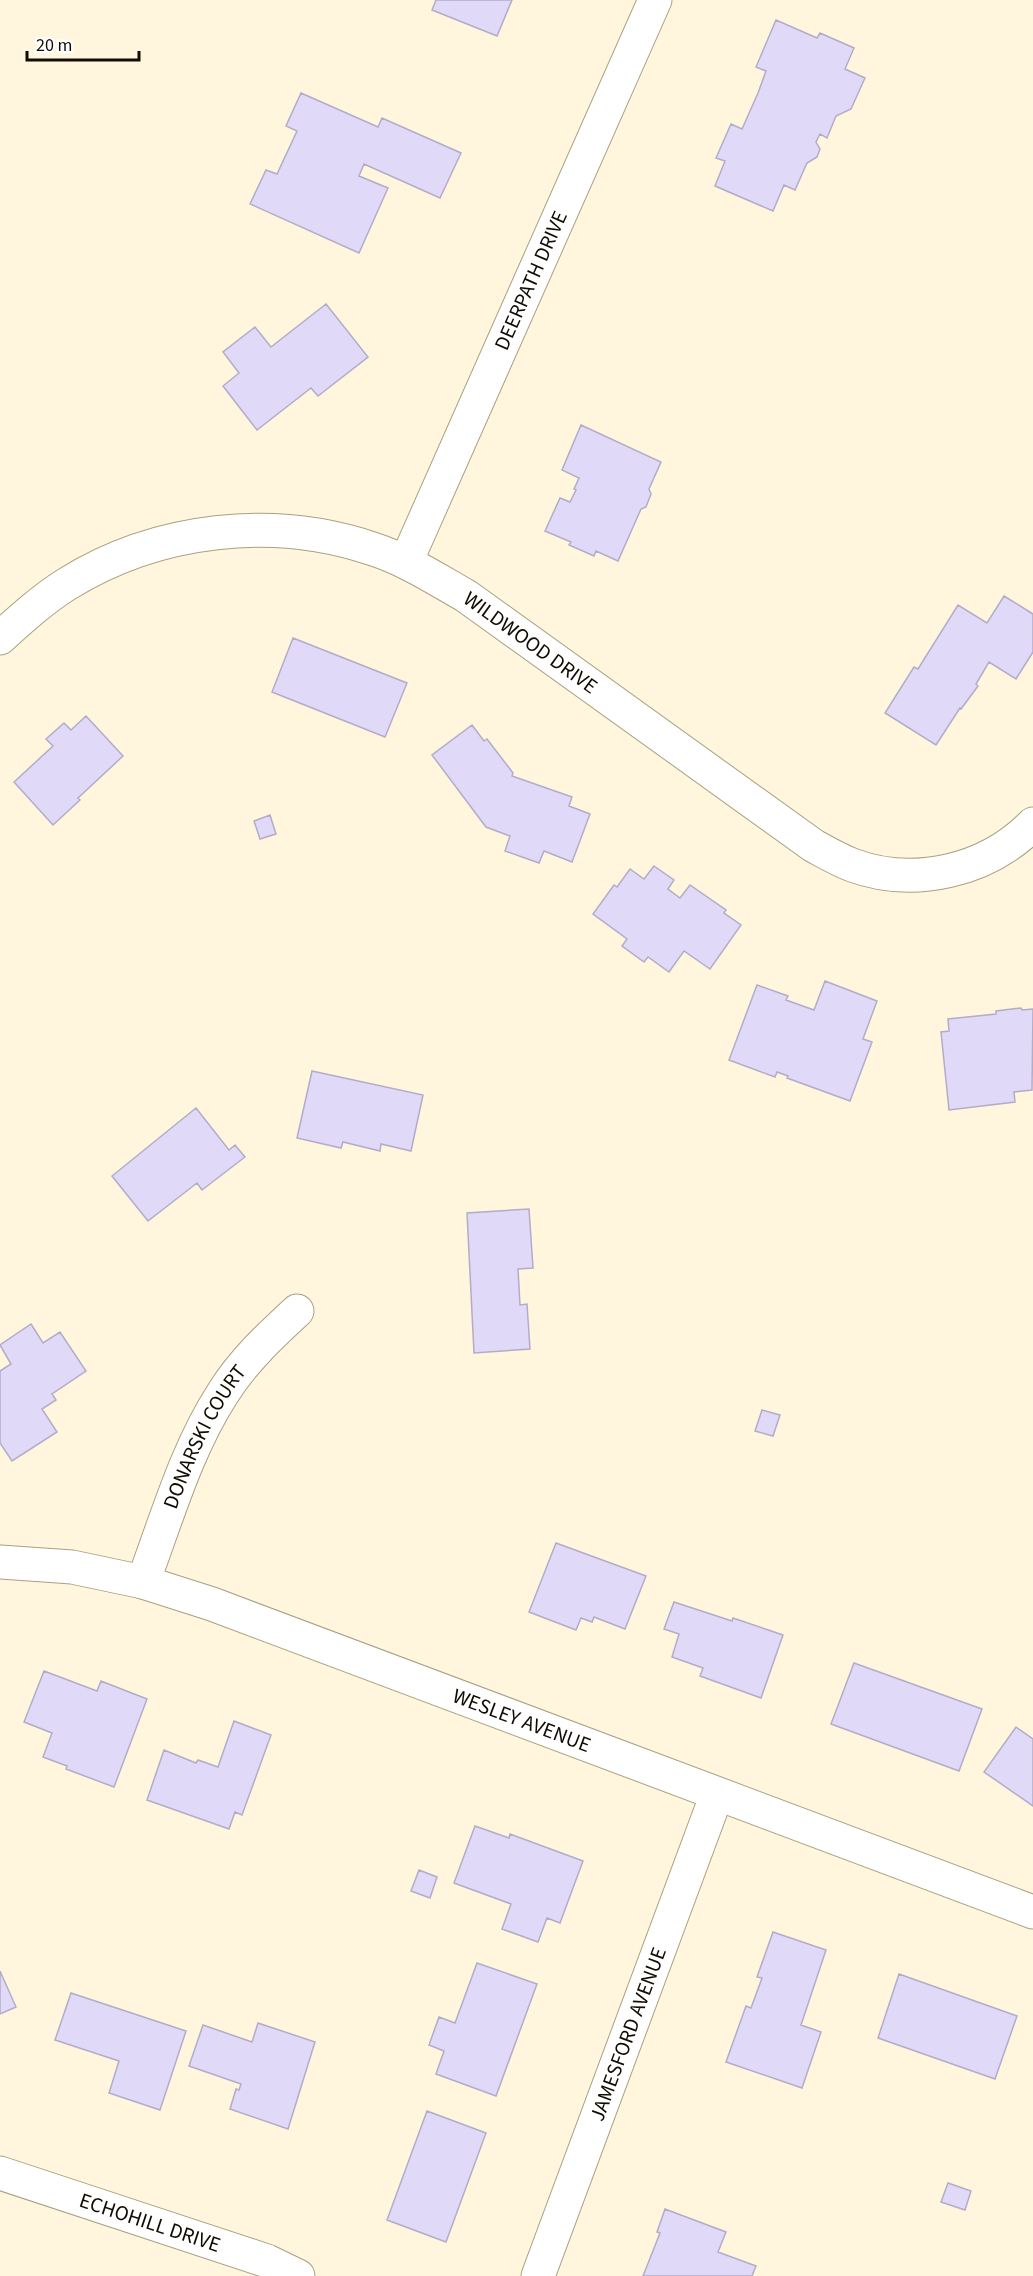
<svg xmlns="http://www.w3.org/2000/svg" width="1033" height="2276" font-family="'Source Sans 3',sans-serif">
	<rect width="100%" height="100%" fill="#fff6dd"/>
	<path fill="#e0d9f7" stroke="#b3acc9" stroke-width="1.5" d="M436,0H512L497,36L432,10Z
		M776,20L817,38L820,33L854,48L845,69L865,78L851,109L836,116L827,138L820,134L816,142L820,149L817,157L807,163L795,190L784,185L773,211L715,186L725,161L716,158L731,124L742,129L758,93L766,71L756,67Z
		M301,93L378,127L382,118L461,153L440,198L364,164L359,176L388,188L359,253L250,204L266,170L277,174L297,131L286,126Z
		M326,304L368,357L318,396L311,388L257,430L223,386L239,373L223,352L255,327L271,347Z
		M581,425L661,462L649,489L651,494L646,507L641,509L618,561L596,551L594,556L569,545L571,542L545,531L560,498L570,502L576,490L574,489L579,478L562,470Z
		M1004,596L1033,614V652L1016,679L989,662L976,684L978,686L961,709L960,708L936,745L885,713L914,667L918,669L958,605L987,623Z
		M293,638L407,683L385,737L272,692Z
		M86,716L123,756L78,798L80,800L53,825L14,782L53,746L46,739L64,723L71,730Z
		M472,725L484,741L487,739L513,773L512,776L572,797L569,806L590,814L572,862L544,851L539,863L505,851L510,836L486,827L432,755Z
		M270,815L276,834L260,839L254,821Z
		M654,866L674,880L668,889L680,898L690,885L726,910L724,913L741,925L710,969L684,951L669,972L648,957L644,962L622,946L627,939L593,914L614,885L617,887L630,869L644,879Z
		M825,981L877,1001L863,1039L872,1042L850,1101L787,1078L788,1076L777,1072L775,1077L729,1060L757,985L788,996L786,1000L814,1010Z
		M1021,1008L1022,1010L1033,1009L1032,1090L1014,1092L1015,1102L949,1110L941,1032L949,1031L948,1019L996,1014V1011Z
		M312,1071L423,1095L411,1151L381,1144L380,1151L343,1142L341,1148L297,1138Z
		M196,1108L229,1150L235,1145L245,1157L202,1190L197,1183L148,1221L112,1176Z
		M529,1209L533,1268L518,1269L520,1305L527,1304L530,1349L474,1353L467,1213Z
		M31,1324L43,1343L60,1332L86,1371L52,1394L56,1400L42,1409L57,1432L12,1461L0,1443V1371L11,1364L0,1345Z
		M762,1410L780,1415L773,1436L755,1431Z
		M556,1543L646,1576L625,1629L594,1617L592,1622L581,1618L576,1630L529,1612Z
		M674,1602L732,1621L733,1618L783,1635L761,1698L700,1676L703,1668L672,1657L679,1634L664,1629Z
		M854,1663L982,1709L959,1771L831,1724Z
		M44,1671L97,1691L101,1681L147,1699L114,1787L66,1769L67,1766L43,1757L52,1733L24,1722Z
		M234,1721L271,1735L242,1815L235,1812L229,1829L147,1800L164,1750L196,1763L198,1760L218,1767Z
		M1016,1727L1033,1739V1806L984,1772Z
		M475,1826L509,1838L510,1834L583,1861L560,1923L547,1918L538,1942L502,1929L511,1904L454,1883Z
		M419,1870L437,1877L430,1898L411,1891Z
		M773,1932L826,1950L801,2025L821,2032L802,2088L726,2062L746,2006L751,2008L762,1978L757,1977Z
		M477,1963L537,1984L496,2096L436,2074L444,2051L429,2045L439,2017L455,2023Z
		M0,1971L16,2007L0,2014Z
		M899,1974L1017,2016L995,2079L878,2038Z
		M71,1993L186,2031L160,2110L109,2093L119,2061L55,2040Z
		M258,2023L315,2042L288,2129L230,2109L236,2089L239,2090L241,2084L189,2066L203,2025L252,2042Z
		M427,2111L486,2133L446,2242L387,2220Z
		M948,2183L971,2191L965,2210L941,2202Z
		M665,2209L726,2232L718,2252L756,2266L752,2276H643L660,2233L657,2232Z"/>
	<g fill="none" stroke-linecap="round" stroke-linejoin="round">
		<defs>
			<g id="minor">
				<path id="s1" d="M406,562L655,0"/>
				<path id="s2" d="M0,638C21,619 43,599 67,584C157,528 273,515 373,549C407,560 436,579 466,596L814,846C827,853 839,860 852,865C914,888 987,871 1033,824"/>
				<path id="s3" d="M0,1562L72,1567L143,1582L212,1604L1033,1912"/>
				<path id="s4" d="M143,1582C167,1518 186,1450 223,1393C243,1361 270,1336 297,1311"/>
				<path id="s5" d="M0,2173L267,2261L298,2276"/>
				<path id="s6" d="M538,2276L717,1794"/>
			</g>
		</defs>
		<use href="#minor" stroke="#a9a082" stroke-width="35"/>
		<use href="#minor" stroke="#fff" stroke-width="33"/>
	</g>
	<g text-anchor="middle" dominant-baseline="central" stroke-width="5" stroke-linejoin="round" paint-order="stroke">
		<g font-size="21" fill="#100c03" stroke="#fff">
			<text stroke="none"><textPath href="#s1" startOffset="308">DEERPATH DRIVE</textPath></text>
			<text stroke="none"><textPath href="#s2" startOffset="588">WILDWOOD DRIVE</textPath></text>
			<text stroke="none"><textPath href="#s4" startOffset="158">DONARSKI COURT</textPath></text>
			<text stroke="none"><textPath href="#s3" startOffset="548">WESLEY AVENUE</textPath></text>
			<text stroke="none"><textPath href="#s6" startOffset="258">JAMESFORD AVENUE</textPath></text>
			<text stroke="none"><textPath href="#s5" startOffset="158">ECHOHILL DRIVE</textPath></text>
		</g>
	</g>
	<path d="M27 51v9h112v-9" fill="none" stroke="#100c03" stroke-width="3"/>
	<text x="36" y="51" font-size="18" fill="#100c03" stroke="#ffffff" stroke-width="4.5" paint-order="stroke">20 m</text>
</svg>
